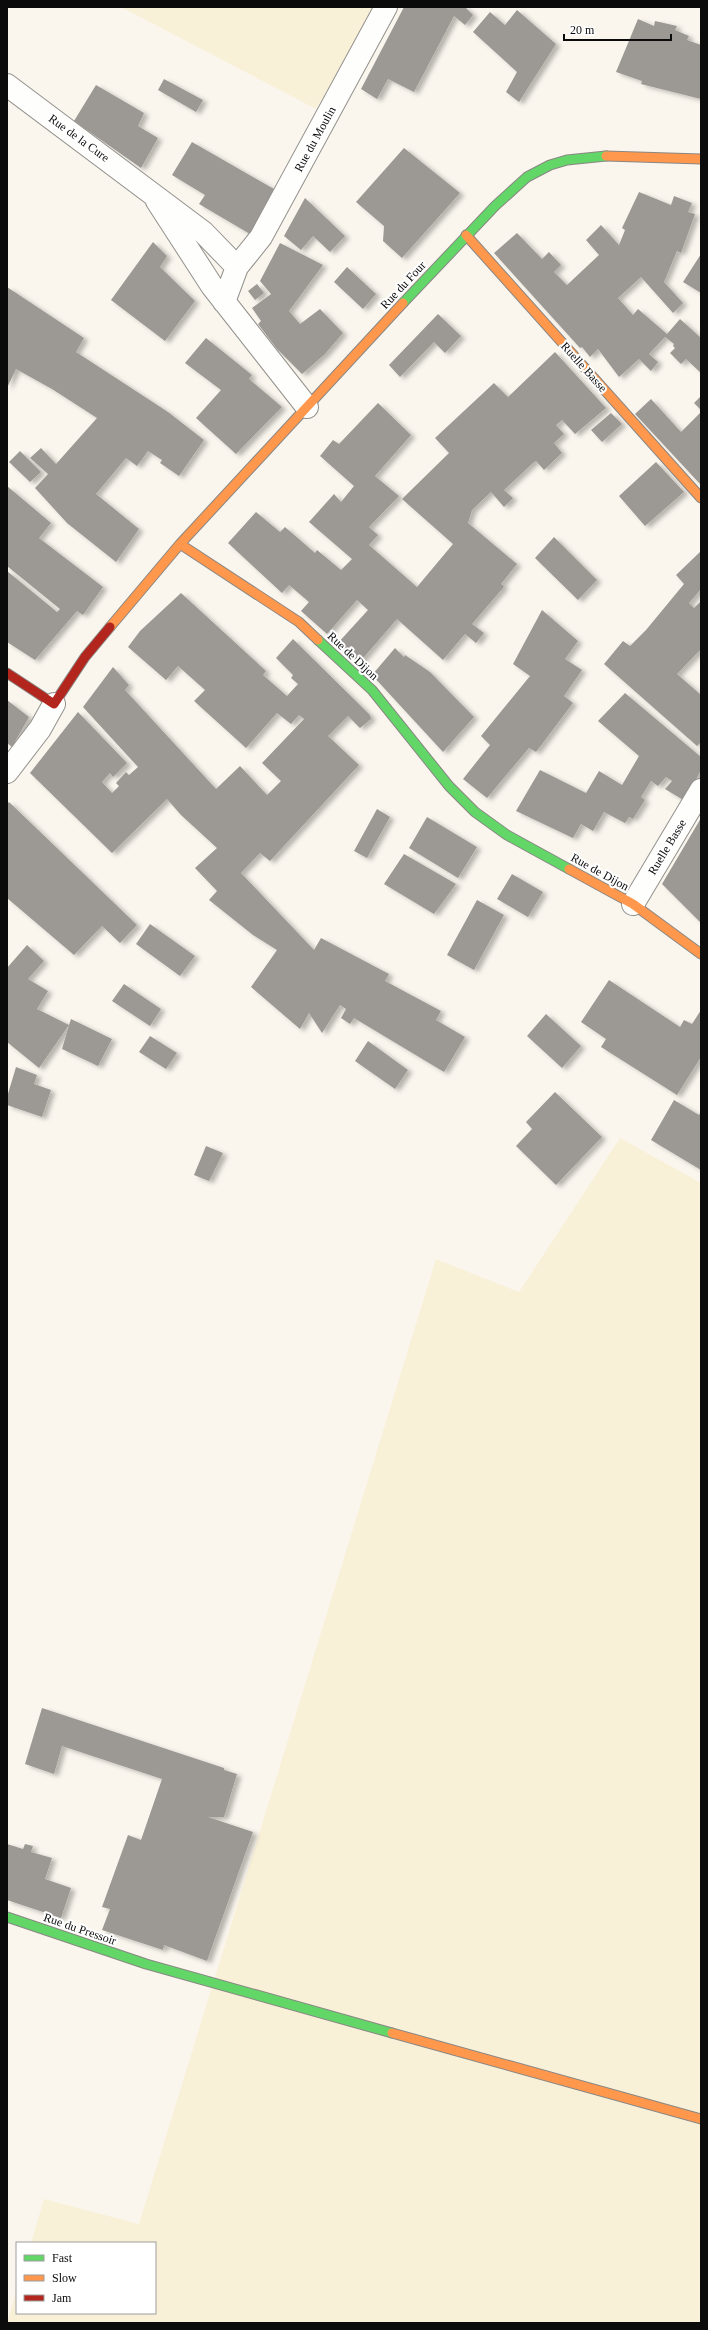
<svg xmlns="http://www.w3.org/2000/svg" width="708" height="2330" font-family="Georgia,serif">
	<defs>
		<filter id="shadow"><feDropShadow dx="4.5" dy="2.5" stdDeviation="2" flood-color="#0004"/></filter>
	</defs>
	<rect width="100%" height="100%" fill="#faf6ee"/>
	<path fill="#f9f0d8" d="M121,7H376L316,109Z
		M620,1138L701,1183V2323H7L17,2289V2313H155V2243H31L44,2199L139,2224L436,1259L519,1292Z"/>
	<path fill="#9c9894" filter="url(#shadow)" d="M404,7H465L473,15L465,25L454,16L414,92L388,79L377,99L361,89Z
		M517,10L556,44L519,102L506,92L517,72L473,32L490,12L505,25Z
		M638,19L654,26L655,21L677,26L675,30L689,36L687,40L701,45V99L641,84L642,81L616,72Z
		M164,79L203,100L196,112L158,90Z
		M96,85L144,113L138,126L158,138L141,168L74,121Z
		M192,142L274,189L250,234L199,204L205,195L172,175Z
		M404,148L460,193L402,258L383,241L384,226L356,202Z
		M639,192L671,205L674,196L692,203L688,212L695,214L681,253L677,251L664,282L683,303L673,313L641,277L618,298L633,315L638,309L667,334L680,319L701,338V373L686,359L681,364L670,353L675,348L673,346L674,344L665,337L649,354L658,362L651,371L639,359L619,377L598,349L590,357L582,347L580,348L494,253L517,233L542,259L549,252L561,265L554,272L567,285L599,255L586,240L601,225L619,245L625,230L622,228Z
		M305,198L345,236L330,252L313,236L301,250L284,236Z
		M153,242L167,256L160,267L195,301L165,341L111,300Z
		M280,243L323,265L289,311L300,324L320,309L343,333L325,354L302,374L277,349L258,324L261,321L252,308L271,294L260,281Z
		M701,254V293L683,282Z
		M347,267L376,294L363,309L334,282Z
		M257,284L264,293L255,300L248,291Z
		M7,287L84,338L76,352L168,412L204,440L179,476L160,463L162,460L148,451L137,466L126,458L96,494L139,529L116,562L67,523L35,488L48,474L30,458L41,448L56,464L97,418L52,389L16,369L7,388Z
		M438,314L461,336L445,353L434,342L400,377L389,365Z
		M206,338L252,375L249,379L282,407L236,454L196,418L221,390L185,363Z
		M555,352L606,408L575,434L562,420L556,425L564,434L554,443L562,453L544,470L536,461L533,463L504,490L513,498L504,507L491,492L472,510L468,523L517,564L501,584L504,586L503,588L472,624L484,633L476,643L465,634L443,660L397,619L359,663L337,644L368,610L357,600L327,634L301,611L309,602L289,585L282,593L228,543L256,512L280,532L285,527L315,553L317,550L341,570L352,559L309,522L334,494L341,502L354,486L320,456L333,440L339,444L378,403L411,435L375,476L399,496L369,527L378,535L369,545L417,587L453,544L402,499L449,453L435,438L494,383L508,397Z
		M701,396V410L694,403Z
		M651,399L681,432L701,412V485L635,414Z
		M611,413L622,424L602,442L591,430Z
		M20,451L41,472L30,482L9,462Z
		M656,462L684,492L645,526L619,496Z
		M7,486L51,523L39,538L103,587L83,615L77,611L35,660L7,642V571L57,612L60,609L7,566Z
		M554,537L597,580L578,600L535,558Z
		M701,551V589L689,603L694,608L701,601V649L677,674L701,695V742L697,746L604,664L623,641L630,646L646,630L684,584L676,575Z
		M181,593L266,671L263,675L287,696L298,684L291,678L293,675L276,658L293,639L370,715L371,719L360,728L348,716L328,736L359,765L270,861L260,853L241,873L314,950L321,938L389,974L385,981L441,1011L436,1020L465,1037L444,1072L354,1018L350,1024L341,1018L346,1009L340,1005L322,1033L309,1013L300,1029L251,987L277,950L253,935L209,900L217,891L195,868L217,848L181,815L167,799L112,853L30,773L78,712L127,763L113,777L110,773L102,782L112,793L119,786L116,783L126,772L129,775L138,767L83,707L113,667L129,685L125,690L216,789L240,766L267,795L281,781L262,763L304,719L299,715L291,724L277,713L246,748L194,701L205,690L178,666L166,680L128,647L140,631Z
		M542,610L578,641L565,659L582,670L564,696L573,703L536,752L529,748L487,798L463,779L490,745L481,736L530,676L513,664Z
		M395,648L404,657L405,655L430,672L474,717L443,752L372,675Z
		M625,693L701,757V770L685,801L665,789L672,781L666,777L658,786L651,781L641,797L645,800L633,819L629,817L625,823L604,812L593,831L581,824L573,838L516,811L540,770L586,793L599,771L622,785L639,756L598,721Z
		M7,700L29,717L12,747L7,743Z
		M9,802L137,925L120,943L102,926L74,955L7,898V804Z
		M377,809L390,817L367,858L354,851Z
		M427,817L477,847L458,878L409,848Z
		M701,818V923L662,884Z
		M404,854L456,884L434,914L384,884Z
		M512,874L543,892L528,917L497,899Z
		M477,900L504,915L474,970L447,955Z
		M150,924L195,956L180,976L136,944Z
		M27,945L44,961L28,979L48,991L37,1009L69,1025L71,1019L112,1039L98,1066L62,1049L69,1025L39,1068L7,1042V968Z
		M609,980L680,1027L684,1020L692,1024L701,1010V1057L677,1095L601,1047L606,1039L581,1022Z
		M124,984L161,1009L150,1026L112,1001Z
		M546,1014L581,1046L562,1068L527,1036Z
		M150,1036L177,1053L166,1069L139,1052Z
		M368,1041L408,1070L395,1089L355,1061Z
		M16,1067L37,1075L34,1084L51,1090L42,1117L7,1105V1097Z
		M555,1092L602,1137L556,1185L516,1146L532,1129L526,1122Z
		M674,1100L699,1115L701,1111V1170L651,1140Z
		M206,1146L223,1153L209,1181L194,1175Z
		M42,1708L224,1768V1770L237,1774L224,1817H208L253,1832L207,1961L164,1945L163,1950L102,1930L110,1909L102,1907L128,1835L141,1840L162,1779L62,1746L54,1774L25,1764Z
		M7,1844L23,1849L25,1844L33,1846L31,1852L52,1858L45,1879L71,1888L61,1918L7,1900Z"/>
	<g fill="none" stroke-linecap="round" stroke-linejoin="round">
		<defs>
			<path id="street" d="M7,85L203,232L237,267
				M157,201L212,286L307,407
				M224,302L237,267L261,237L386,7
				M7,772L40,729L54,704
				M633,904L701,790"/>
			<path id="fast" d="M403,303L495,206L527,177L550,165L567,160L606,156
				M318,640L372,690L449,786L475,812L507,835L569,869
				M7,1917L146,1964L392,2033"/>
			<path id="slow" d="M606,156L701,159
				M466,235L701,498
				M180,544L403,303
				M110,627L180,544L299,622L318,640
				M569,869L633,904L701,954
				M392,2033L701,2119"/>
			<path id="jam" d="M7,673L54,704L85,657L110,627"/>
		</defs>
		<use href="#street" stroke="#93918d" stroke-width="24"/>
		<use href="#fast" stroke="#898784" stroke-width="11"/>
		<use href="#slow" stroke="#898784" stroke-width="11"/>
		<use href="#jam" stroke="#898784" stroke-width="11"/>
		<use href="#street" stroke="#fefefc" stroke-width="22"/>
		<use href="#fast" stroke="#63d668" stroke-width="9"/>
		<use href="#slow" stroke="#ff974d" stroke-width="9"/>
		<use href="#jam" stroke="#b3261e" stroke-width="9"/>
	</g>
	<g text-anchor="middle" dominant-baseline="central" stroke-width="4" stroke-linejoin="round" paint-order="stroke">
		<g font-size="12" fill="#0b0b0b" stroke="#fff">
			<text transform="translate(79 138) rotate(36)">Rue de la Cure</text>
			<text transform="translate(315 139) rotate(-61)">Rue du Moulin</text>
			<text transform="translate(403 285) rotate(-47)">Rue du Four</text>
			<text transform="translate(584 367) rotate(48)">Ruelle Basse</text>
			<text transform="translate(353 656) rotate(43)">Rue de Dijon</text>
			<text transform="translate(667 847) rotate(-59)">Ruelle Basse</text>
			<text transform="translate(600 872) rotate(29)">Rue de Dijon</text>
			<text transform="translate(80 1929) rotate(19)">Rue du Pressoir</text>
		</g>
	</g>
	<rect width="708" height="2330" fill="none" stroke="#0b0b0b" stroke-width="16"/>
	<rect x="16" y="2242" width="140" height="72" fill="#ffffff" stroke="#9d9d9d"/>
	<rect x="24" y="2255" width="20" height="6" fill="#63d668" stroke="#9d9d9d"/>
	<text x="52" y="2262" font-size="12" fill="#0b0b0b">Fast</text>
	<rect x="24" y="2275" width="20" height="6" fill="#ff974d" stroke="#9d9d9d"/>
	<text x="52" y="2282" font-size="12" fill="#0b0b0b">Slow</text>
	<rect x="24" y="2295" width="20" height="6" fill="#b3261e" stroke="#9d9d9d"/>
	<text x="52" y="2302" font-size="12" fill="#0b0b0b">Jam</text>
	<path d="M564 34v6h107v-6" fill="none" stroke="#0b0b0b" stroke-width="2"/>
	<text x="570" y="34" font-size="12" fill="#0b0b0b" stroke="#ffffff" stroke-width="3" paint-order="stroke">20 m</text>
</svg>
